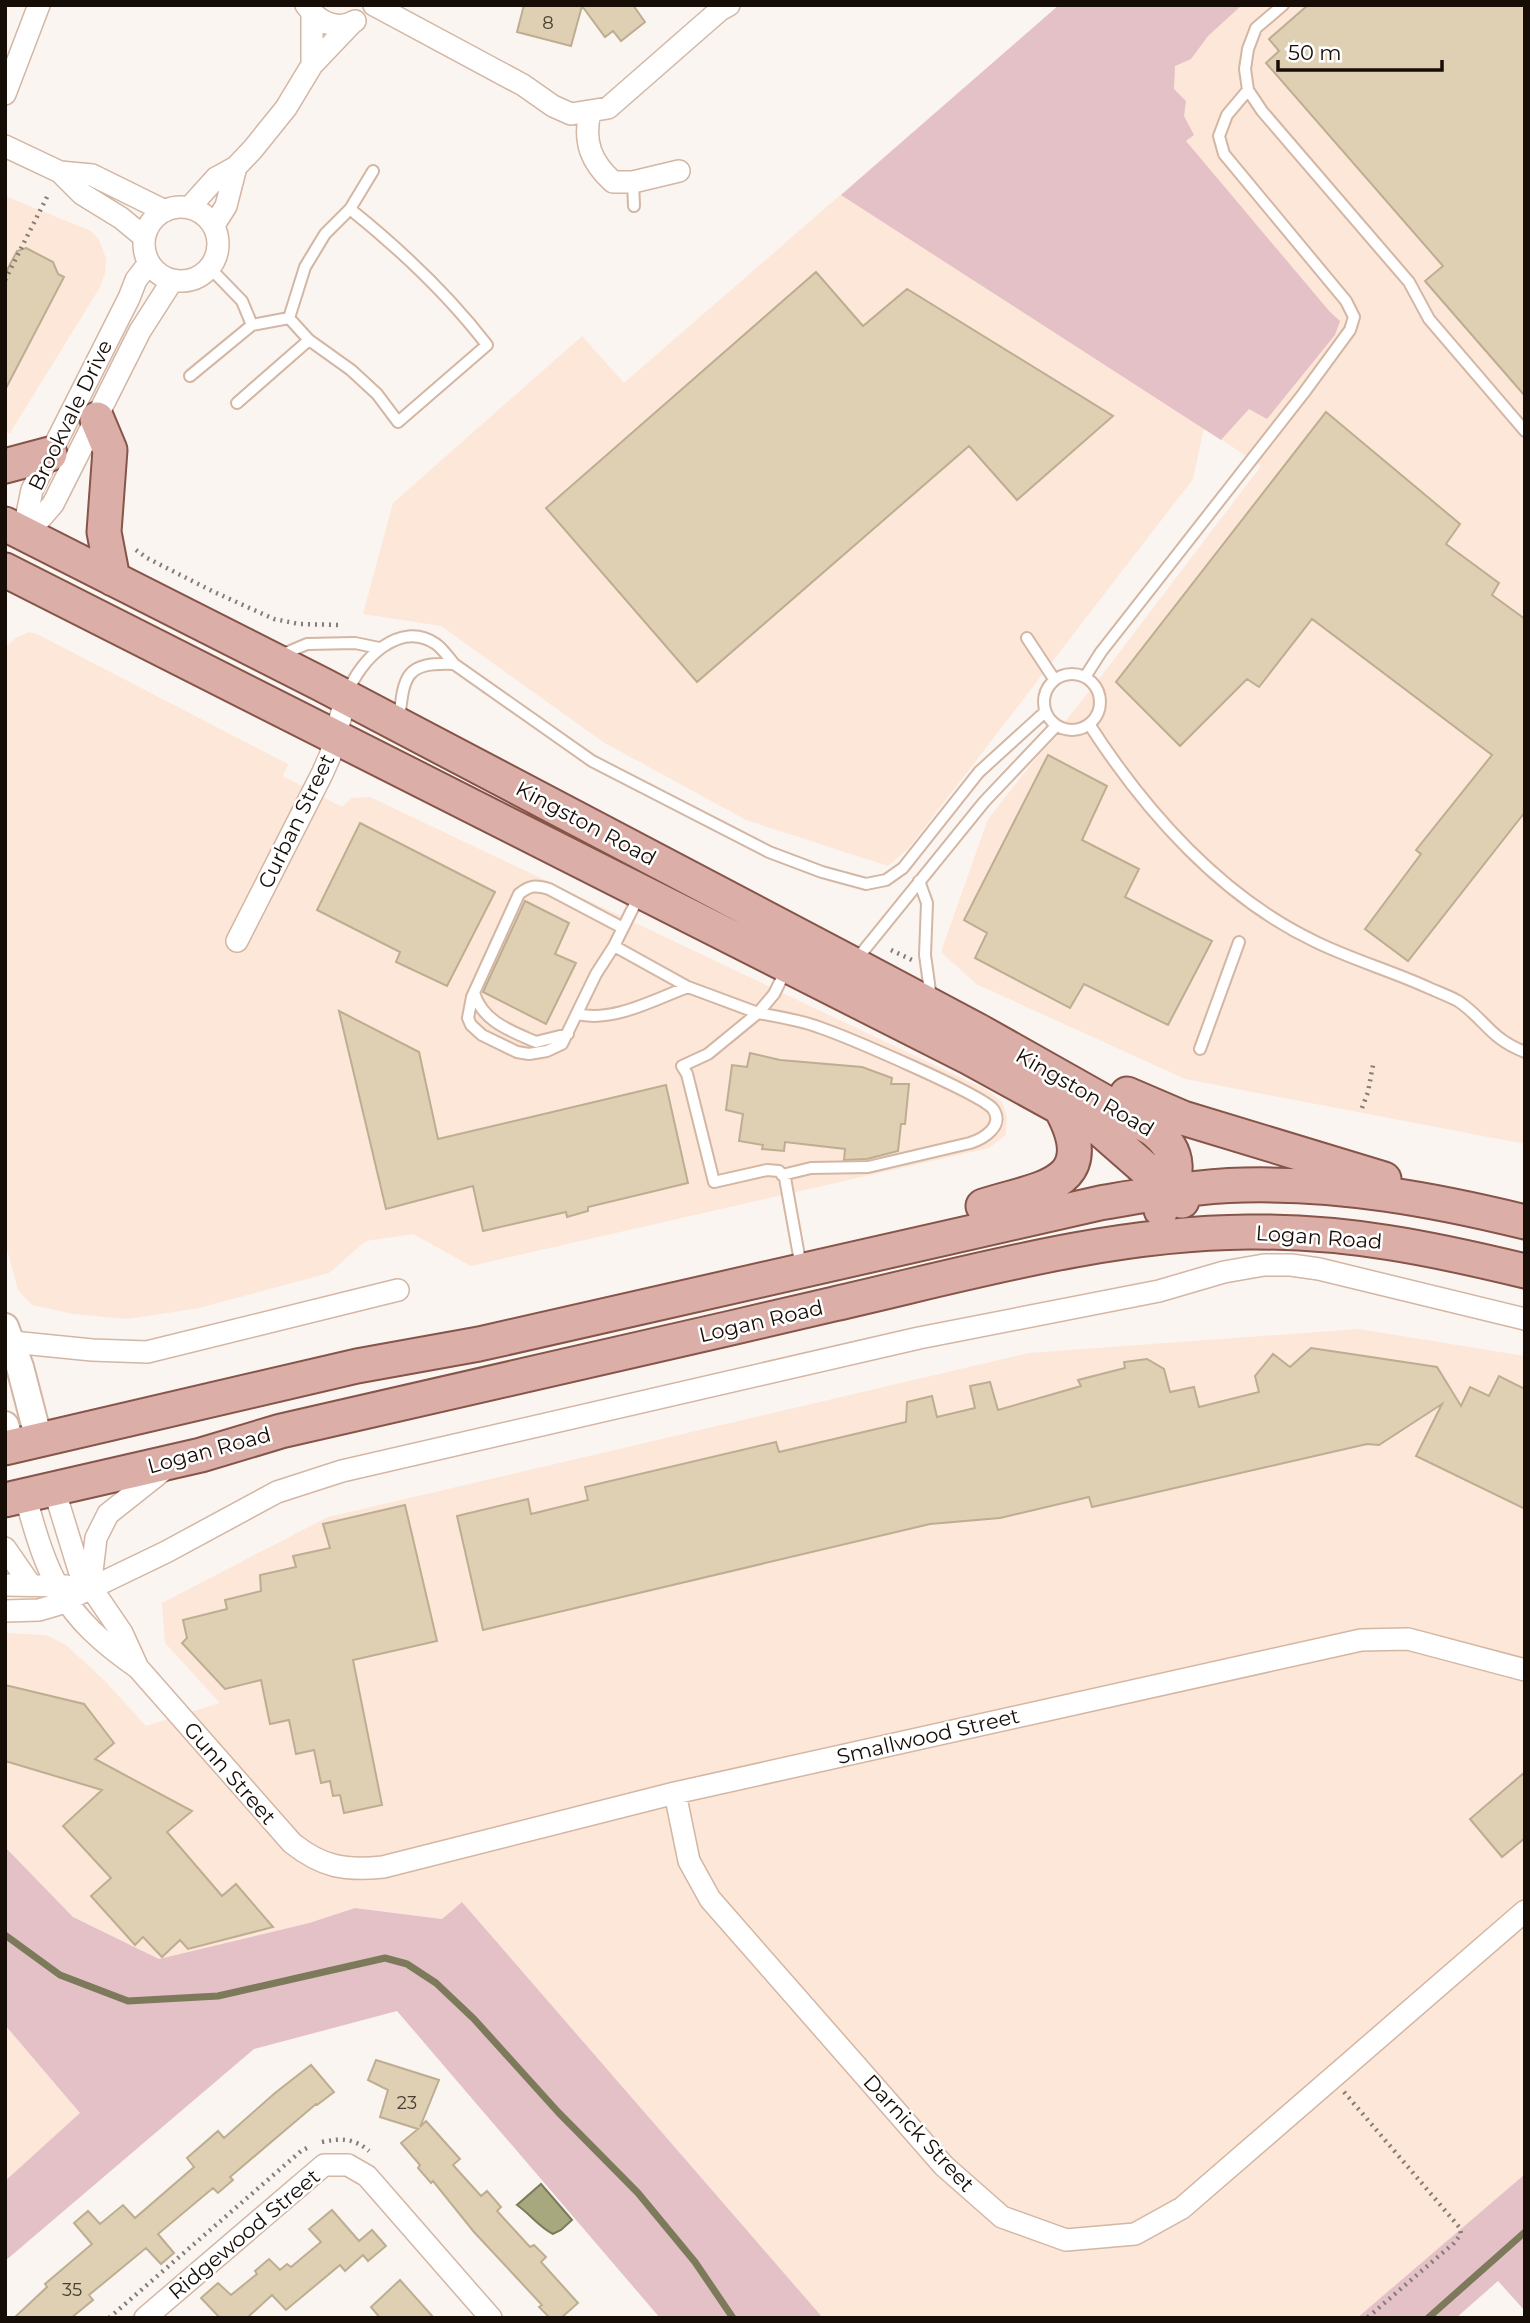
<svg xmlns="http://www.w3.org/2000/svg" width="1530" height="2323" font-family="Montserrat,sans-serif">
	<rect width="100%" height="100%" fill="#fbf5f1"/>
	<path fill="#fde7d8" d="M1059,5H1525V1144L1185,1079L976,984L941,952L988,819L1109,666L1261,466L1204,428L1193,479L908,849L888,866L746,820L603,742L441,626L363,614L393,503L582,336L624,383Z
		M5,196L91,231L99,240L106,258L105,273L99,289L10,433H5Z
		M29,632L37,634L288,764L283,776L342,807L352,798L370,797L987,1090L1002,1102L1007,1117L1006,1135L989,1148L471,1266L413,1234L366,1241L329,1273L199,1308L128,1319L73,1314L32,1305L18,1290L5,1242V648L17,637Z
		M1359,1329L1525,1356V2174L1357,2318H823L462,1902L442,1919L355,1908L309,1923L159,1959L73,1917L5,1847V1633L46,1635L66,1645L104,1680L146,1726L220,1703L165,1643L162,1603L328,1517L1029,1353Z
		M5,2025L81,2113L5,2181Z"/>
	<path fill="#e3c1c7" d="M1059,5H1242L1208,36L1191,59L1175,66L1174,89L1186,101L1184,116L1194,135L1186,141L1330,312L1340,321L1335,335L1267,419L1249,409L1221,440L841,195Z
		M5,1847L73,1917L159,1959L309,1923L355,1908L442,1919L462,1902L823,2318H660L397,2011L254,2049L5,2261V2181L80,2113L5,2025Z
		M1525,2174V2311L1498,2281L1456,2318H1357Z"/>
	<path fill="#a8a87e" stroke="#7c7a5a" stroke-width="2" d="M541,2184L572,2220L561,2230L553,2234C539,2227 530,2214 517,2205Z"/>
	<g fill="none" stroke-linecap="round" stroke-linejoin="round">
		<path stroke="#7c7a5a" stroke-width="7" d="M5,1935L60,1975L128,2001L218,1996L385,1958L407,1964L436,1983L474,2019L558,2112L638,2193L695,2262L733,2318
			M1428,2318L1525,2232"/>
	</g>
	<path fill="#e0d0b3" stroke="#bdad91" stroke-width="2" d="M524,5H633L645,22L621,41L613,31L605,37L582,6L571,46L517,32Z
		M1308,5H1525V396L1425,281L1443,266L1266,63L1279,51L1269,39Z
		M26,248L53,262L58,274L64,277L5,390V274L17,251Z
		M816,272L863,326L907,289L1113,416L1017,500L969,446L697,682L546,508Z
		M1326,412L1460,524L1446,544L1499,583L1492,595L1525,619V812L1408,961L1365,929L1421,854L1416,850L1492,755L1312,619L1259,687L1247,679L1180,746L1116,682Z
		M1048,755L1107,786L1082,840L1139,869L1125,897L1212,941L1168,1025L1084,984L1070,1008L975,958L987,933L964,920Z
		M360,823L495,892L447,986L396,962L400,952L317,910Z
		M525,901L569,923L555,954L576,963L546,1024L483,992Z
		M339,1011L419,1052L438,1139L666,1085L688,1183L588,1207V1211L567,1217L566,1212L483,1231L473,1186L386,1209Z
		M750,1053L780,1060L862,1067L892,1078L891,1084H909L905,1124H901L898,1151L867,1159L844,1160L845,1149L785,1142L784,1151L762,1149L763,1145L739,1141L743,1114L726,1110L732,1065L747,1067Z
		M1311,1348L1437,1367L1461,1406L1470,1387L1489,1396L1499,1376L1525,1389V1509L1416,1456L1442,1404L1379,1445L1367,1444L1092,1507L1089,1497L1000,1518L930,1524L483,1630L457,1516L528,1499L531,1514L588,1500L585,1487L776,1442L779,1452L906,1422L907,1402L932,1396L937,1417L975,1408L970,1386L990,1382L998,1410L1081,1386L1078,1380L1125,1368L1124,1362L1147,1359L1164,1369L1170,1392L1194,1387L1199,1407L1259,1392L1255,1376L1273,1354L1290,1367Z
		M405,1505L437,1641L353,1660L382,1805L344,1813L340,1795L333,1796L330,1781L321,1783L314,1750L296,1754L289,1720L270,1724L261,1680L225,1689L182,1643L187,1638L183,1620L227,1609L225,1600L261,1591L260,1575L296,1567L293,1556L330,1548L323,1524Z
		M5,1685L84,1704L114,1743L95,1759L192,1811L167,1832L222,1896L236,1884L273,1927L188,1949L180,1940L162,1957L143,1937L135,1945L91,1896L111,1878L63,1826L102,1790L5,1761Z
		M1525,1772V1838L1502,1857L1470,1819Z
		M376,2060L439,2080L420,2127L426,2121L460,2159L453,2165L481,2196L487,2191L501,2207L497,2211L530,2247L534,2245L546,2257L541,2262L578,2303L561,2318H550L539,2307L542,2305L474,2232L433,2181L431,2183L418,2168L420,2165L401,2143L418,2129L380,2117L388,2090L368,2080Z
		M311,2065L334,2092L317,2105L316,2104L230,2177L233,2180L218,2193L213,2188L158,2234L174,2253L161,2264L146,2248L89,2295L93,2300L71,2318H14L47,2287L45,2284L92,2244L74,2223L88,2211L100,2224L123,2205L135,2218L194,2167L187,2158L218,2131L224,2138L275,2093Z
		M332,2210L359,2241L372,2230L386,2246L368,2261L363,2255L345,2271L340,2265L286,2310L272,2295L247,2318H220L201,2298L218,2283L231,2295L257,2274L255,2271L269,2259L280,2270L287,2264L291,2267L321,2242L309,2229Z
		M400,2280L434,2318H380L371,2307Z"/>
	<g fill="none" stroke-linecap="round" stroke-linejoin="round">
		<defs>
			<path id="service" d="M1283,5L1256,28L1248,49L1245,69L1248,90L1262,111L1409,282L1429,319L1525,431
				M633,182L634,206
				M289,318L309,340L351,370L377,394L398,422L487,345C447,293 401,250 350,209
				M252,325L289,318L305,267L325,234L350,209L373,171
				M190,376L252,325L242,301L210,268
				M237,403L309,340
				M1027,638L1054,679
				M281,655L307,644L355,643L379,648
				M1044 702a28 28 0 1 1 56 0a28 28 0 1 1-56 0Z
				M1085,677L1101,652L1303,394L1350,330L1354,317L1346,301L1224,154L1219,136L1227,115L1248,90
				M348,692C360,660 400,619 436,644C443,649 449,658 454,664L592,761L769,852L822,872L866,884L886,880L903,868L979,772L1045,712
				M399,720C404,675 405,662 454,664
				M1089,724C1145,811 1221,897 1316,942C1353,960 1392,971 1429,988C1438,992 1449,996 1458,1001C1484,1018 1490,1039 1525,1052
				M919,881L927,903L925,955L931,998
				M623,928L549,889C536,885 530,885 519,894L472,997L468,1018L471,1025L482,1035L517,1052L529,1054L547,1051L562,1044L596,974L614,946L640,894
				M614,946L688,987L758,1013L774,994L786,970
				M856,960L984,802L1056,726
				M474,993C483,1022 511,1031 536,1042L568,1034
				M577,1014C613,1023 655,999 688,987
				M1200,1049L1239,942
				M782,1175L811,1168L868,1167L970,1143C983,1139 1005,1126 993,1109C981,1094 847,1037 821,1028C801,1020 779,1017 758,1013L708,1054L682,1066L687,1074L714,1182L767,1170L779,1171L785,1178L801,1267"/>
			<path id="minor" d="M306,5C317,21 337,32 355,21
				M374,5L523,85L553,106L571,114L608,108L720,10L729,5
				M312,65V14
				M5,94L39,5
				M590,112C583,142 591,162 613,182H633L679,171
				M5,146L60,172L82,194L121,218L144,237
				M60,172L92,175L165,211
				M144 244a37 37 0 1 1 74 0a37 37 0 1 1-74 0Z
				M189,208L216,178L236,167L253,149L286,108L312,65L351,24
				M214,225L226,206L236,167
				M23,533L32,490L129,298L136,280L149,263
				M23,533L41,518L53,504L140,331L172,281
				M237,941L322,774L330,756L346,697
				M12,1342L92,1350L147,1352L398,1290
				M54,1489L79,1570L122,1633L138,1668
				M25,1495C48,1580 63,1616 138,1668L292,1843C322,1867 345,1871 383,1867L675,1793L1361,1640L1408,1639L1525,1670
				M5,1548L30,1584
				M5,1585L67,1586
				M90,1588L96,1538L108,1514L166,1468
				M5,1611L39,1610L56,1605L166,1552L277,1492L342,1471L919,1338L1159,1291L1224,1272L1264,1265H1291L1319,1269L1525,1319
				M675,1793L689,1861L710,1899L944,2166L1002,2217L1066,2240L1135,2234L1182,2208L1525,1911
				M145,2318L324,2165H348L367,2176L491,2318"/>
			<path id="tertiary" d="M5,1327L20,1367L39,1440
				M5,1425L12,1447"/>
			<path id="primary" d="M97,419L110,450L104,532L113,579
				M5,466L50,454
				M5,524L323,685L853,964L977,1030L1151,1128C1184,1152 1179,1177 1161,1210
				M5,570L970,1058L1101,1130L1182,1201
				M1127,1094L1183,1118L1384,1179
				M983,1206C1039,1188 1104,1186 1060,1107
				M5,1448L357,1366L479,1344L1100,1203C1147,1195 1195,1186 1244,1185C1341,1183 1431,1199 1525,1222
				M5,1500L201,1455L281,1431C466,1389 650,1347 834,1304C970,1273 1108,1233 1248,1232C1347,1231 1430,1248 1525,1271"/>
		</defs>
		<use href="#service" stroke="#d3b6a3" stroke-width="14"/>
		<use href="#minor" stroke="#d3b6a3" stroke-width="24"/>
		<use href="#tertiary" stroke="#d3b6a3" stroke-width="30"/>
		<use href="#primary" stroke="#865449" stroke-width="37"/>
		<path stroke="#847d77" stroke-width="4.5" stroke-dasharray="2 5" stroke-linecap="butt" d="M5,280L47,197
			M136,550L147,558L212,591L274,619L299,624L340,625
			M891,950L912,960
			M1362,1108L1368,1092L1373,1065
			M1344,2092L1460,2228L1461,2234L1454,2243L1367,2318
			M322,2142C341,2138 354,2138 369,2151
			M109,2318L301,2151L311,2146"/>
		<use href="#service" stroke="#fff" stroke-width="10"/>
		<use href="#minor" stroke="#fff" stroke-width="21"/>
		<use href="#tertiary" stroke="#fff" stroke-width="26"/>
		<use href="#primary" stroke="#dbafa7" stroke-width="33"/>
	</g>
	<g text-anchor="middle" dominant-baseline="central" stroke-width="5" stroke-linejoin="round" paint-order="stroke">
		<g font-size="18" fill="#483e31">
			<text x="548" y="23">8</text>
			<text x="407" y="2103">23</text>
			<text x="72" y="2290">35</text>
		</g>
		<g font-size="21" fill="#160d06" stroke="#fff">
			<text transform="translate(70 415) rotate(-64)">Brookvale Drive</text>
			<text transform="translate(296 821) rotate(-64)">Curban Street</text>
			<text transform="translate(586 823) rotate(28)">Kingston Road</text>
			<text transform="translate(1085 1092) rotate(30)">Kingston Road</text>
			<text transform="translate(1319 1237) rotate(4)">Logan Road</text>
			<text transform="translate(761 1321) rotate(-13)">Logan Road</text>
			<text transform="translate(209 1450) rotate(-15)">Logan Road</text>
			<text transform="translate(928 1736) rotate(-13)">Smallwood Street</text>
			<text transform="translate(230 1773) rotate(49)">Gunn Street</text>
			<text transform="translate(919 2133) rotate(47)">Darnick Street</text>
			<text transform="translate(244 2234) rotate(-40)">Ridgewood Street</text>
		</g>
	</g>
	<rect width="1530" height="2323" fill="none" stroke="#160d06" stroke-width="14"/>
	<path d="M1278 60v10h164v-10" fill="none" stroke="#160d06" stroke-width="3.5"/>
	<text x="1288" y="60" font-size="21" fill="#160d06" stroke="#ffffff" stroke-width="5" paint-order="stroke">50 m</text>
</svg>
